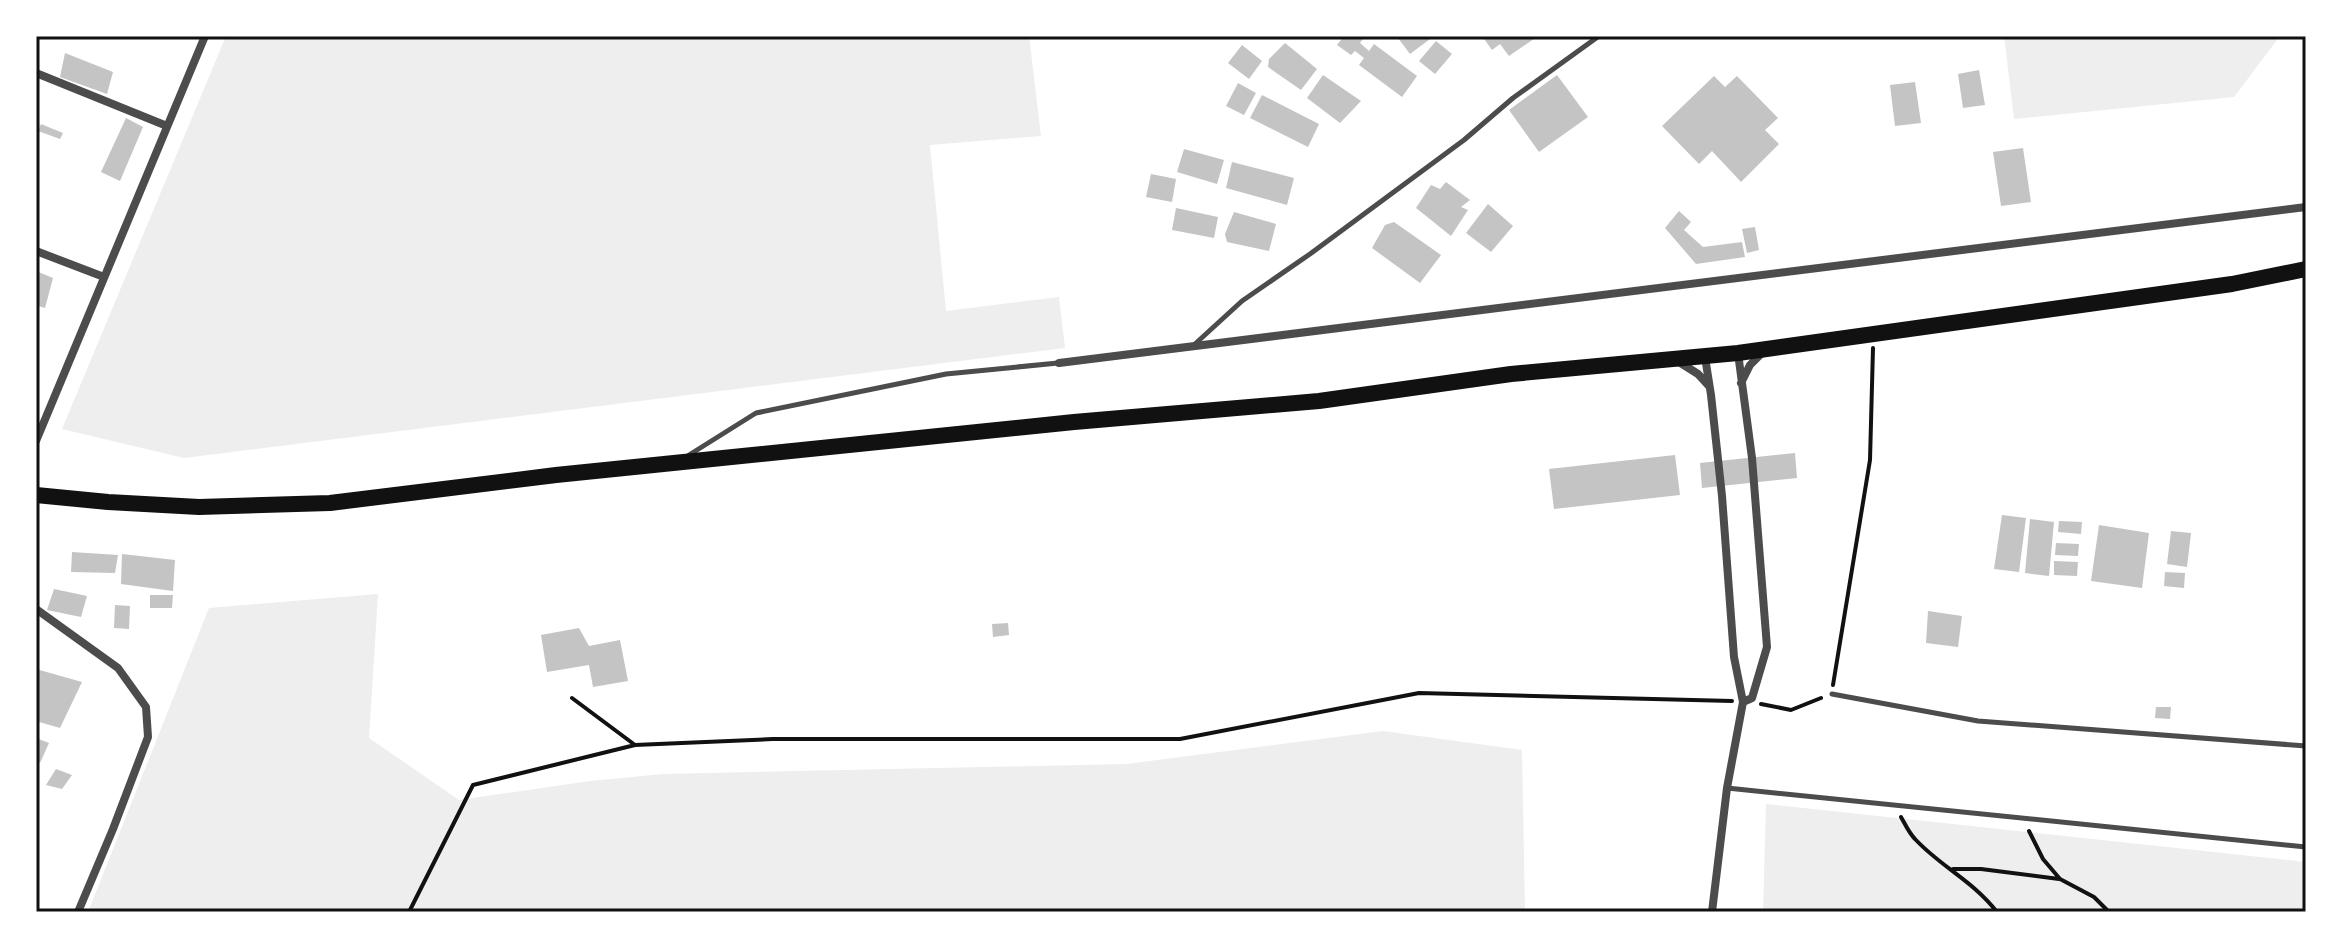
<svg xmlns="http://www.w3.org/2000/svg" width="2342" height="948" font-family="Rubik,sans-serif">
	<rect width="100%" height="100%" fill="#fff"/>
	<path fill="#eee" d="M226,36H1029L1041,136L930,145L946,311L1059,297L1065,348L184,458L62,429Z
		M2004,36H2280L2234,97L2014,119Z
		M378,594L369,738L459,800L590,781L663,774L1126,764L1383,731L1522,750L1525,912H88L209,608Z
		M1766,804L2306,862V912H1763Z"/>
	<path fill="#c4c4c4" d="M1344,36H1365L1360,43L1369,51L1374,44L1417,76L1402,97L1359,65L1364,58L1355,51L1351,55L1337,45Z
		M1401,36H1434L1410,54L1398,38Z
		M1482,36H1538L1509,56L1500,44L1492,50Z
		M1436,41L1452,54L1435,74L1419,61Z
		M1285,43L1317,69L1301,90L1268,67L1269,59Z
		M1242,45L1262,61L1249,79L1228,63Z
		M65,53L113,72L107,94L60,77Z
		M1979,70L1985,105L1963,108L1958,74Z
		M1323,75L1361,101L1340,123L1307,98Z
		M1557,75L1588,117L1539,152L1509,110Z
		M1714,76L1725,87L1737,76L1778,118L1765,130L1779,144L1741,182L1712,151L1699,164L1662,126Z
		M1915,82L1921,123L1895,126L1890,85Z
		M1238,83L1256,93L1244,115L1226,106Z
		M1262,95L1319,124L1308,147L1250,118Z
		M126,118L143,127L120,181L101,172Z
		M41,124L63,133L60,139L38,131Z
		M2023,148L2031,202L2001,206L1993,152Z
		M1184,149L1224,160L1217,184L1177,172Z
		M1232,162L1294,178L1287,205L1226,188Z
		M1151,174L1176,179L1172,202L1146,197Z
		M1446,182L1470,200L1461,207L1468,210L1451,236L1416,208L1431,185L1440,189Z
		M1488,204L1513,226L1491,252L1466,233Z
		M1176,208L1218,217L1214,238L1172,230Z
		M1679,211L1691,222L1684,230L1703,247L1742,242L1745,257L1696,264L1665,228Z
		M1234,212L1276,224L1269,251L1227,242L1225,234Z
		M1394,222L1441,255L1420,283L1372,248L1385,225Z
		M1755,227L1759,250L1747,253L1742,229Z
		M36,271L53,278L45,308L36,305Z
		M1795,453L1797,478L1702,488L1700,463Z
		M1675,455L1680,495L1554,509L1549,469Z
		M2002,515L2026,518L2019,572L1994,569Z
		M2030,519L2054,522L2049,576L2025,573Z
		M2059,521L2082,522L2081,534L2058,532Z
		M2099,525L2149,533L2142,588L2091,581Z
		M2171,531L2191,533L2187,567L2167,564Z
		M2056,543L2079,544L2078,556L2055,555Z
		M72,552L118,555L115,573L71,572Z
		M122,554L175,560L173,591L121,584Z
		M2054,561L2078,562L2077,576L2054,575Z
		M2165,572L2185,573L2184,588L2164,586Z
		M54,589L87,596L81,617L47,610Z
		M150,595H173L172,608H150Z
		M115,605L130,606L129,629L114,628Z
		M1928,611L1962,616L1958,647L1926,643Z
		M1008,623L1009,635L993,637L992,624Z
		M579,628L589,646L620,640L628,681L593,687L589,665L547,672L541,635Z
		M36,669L82,682L60,728L36,721Z
		M2156,707H2171L2170,719L2155,718Z
		M36,738L49,743L40,763L36,761Z
		M56,769L72,775L62,789L46,785Z"/>
	<g fill="none" stroke-linecap="round" stroke-linejoin="round">
		<path stroke="#111" stroke-width="4" d="M1833,685L1870,460L1873,348
			M572,698L635,745L773,739H1180L1419,693L1732,701
			M1761,704L1791,710L1821,698
			M1901,817C1905,824 1909,833 1915,839C1941,867 1972,880 1997,912
			M2029,831L2043,859L2060,879L2094,897L2109,912
			M1953,869H1981L2059,879
			M409,912L473,785L635,745"/>
		<path stroke="#4c4c4c" stroke-width="5" d="M1195,344L1242,301L1310,254L1464,140L1513,98L1599,36
			M689,455L756,413L946,374L1058,363
			M1832,694L1978,721L2306,746
			M1727,788L2306,847"/>
		<path stroke="#4c4c4c" stroke-width="8" d="M36,73L167,126
			M36,251L104,277
			M1738,353L1752,458L1767,647L1752,698L1743,702
			M1705,357L1711,395L1722,496L1734,657L1743,702L1727,788L1712,912
			M1679,362L1698,374L1709,386
			M1059,363L2306,207
			M1741,383L1750,365L1763,352
			M36,441L205,36
			M36,609L118,668L146,707L148,737L113,829L78,912"/>
		<path stroke="#111" stroke-width="16" d="M36,495L108,502L199,507L330,503L556,475L1074,422L1319,401L1511,374L1738,353L2232,284L2306,269"/>
	</g>
	<rect width="2342" height="948" fill="none" stroke="#ffffff" stroke-width="76"/>
	<rect x="38" y="38" width="2266" height="872" fill="none" stroke="#111" stroke-width="3"/>
</svg>
